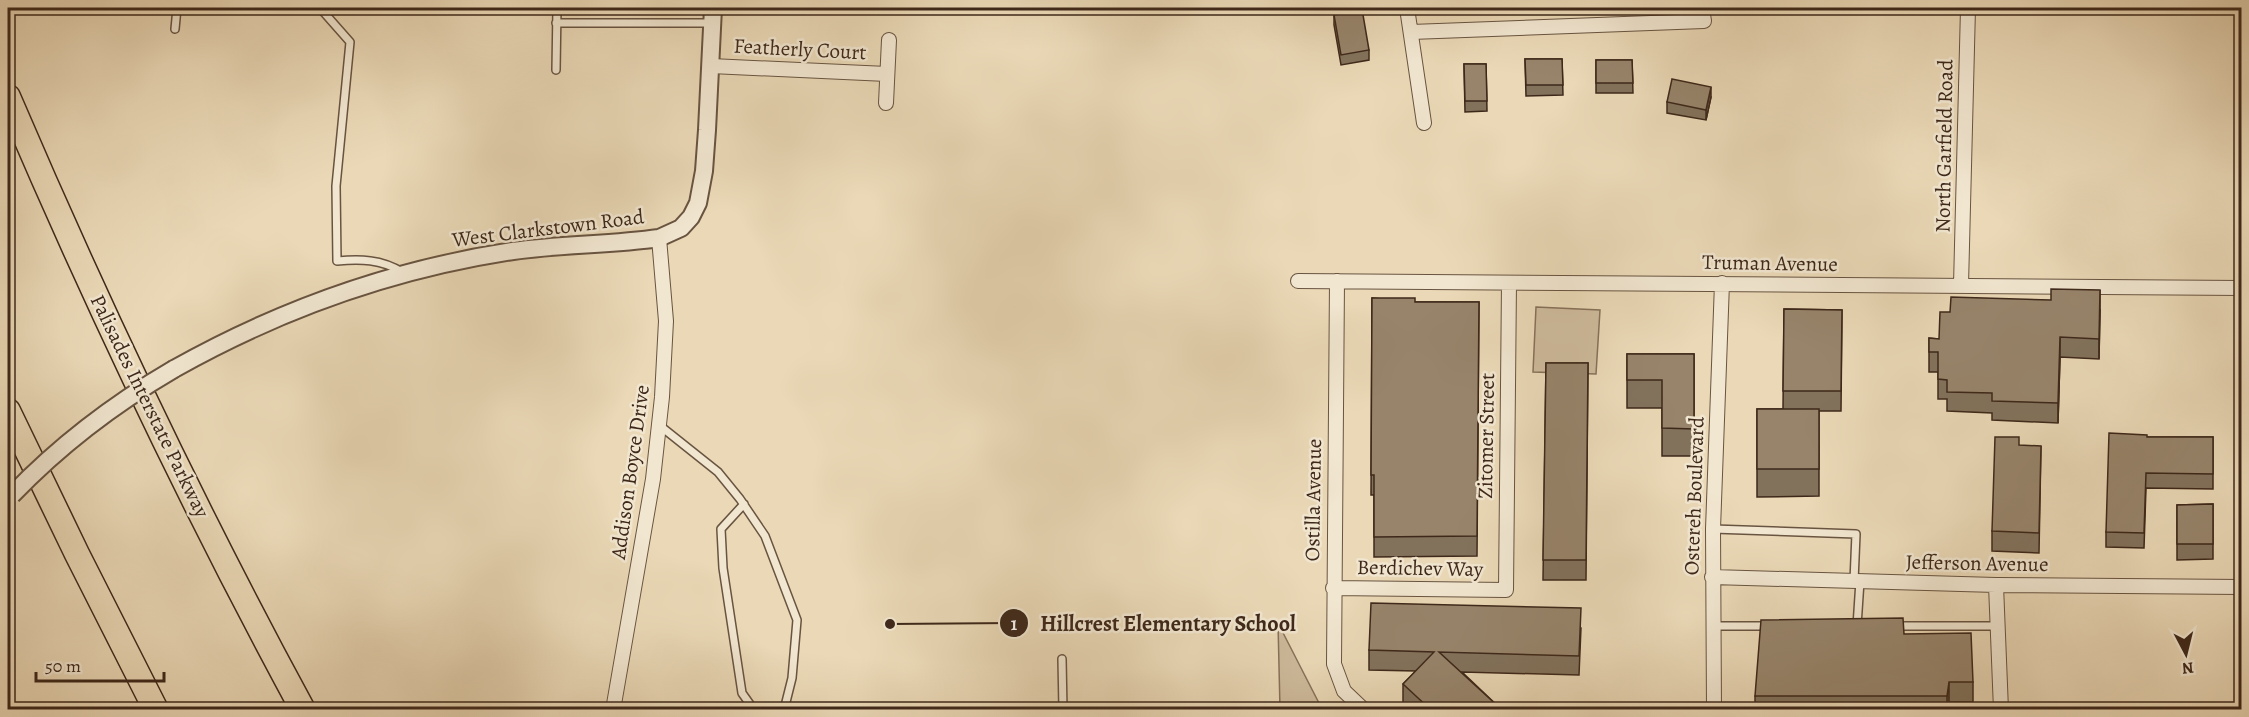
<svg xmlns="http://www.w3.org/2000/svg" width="2249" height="717" font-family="Alegreya,serif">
	<rect width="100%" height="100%" fill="#ead8b6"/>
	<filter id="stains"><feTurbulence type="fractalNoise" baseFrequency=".00333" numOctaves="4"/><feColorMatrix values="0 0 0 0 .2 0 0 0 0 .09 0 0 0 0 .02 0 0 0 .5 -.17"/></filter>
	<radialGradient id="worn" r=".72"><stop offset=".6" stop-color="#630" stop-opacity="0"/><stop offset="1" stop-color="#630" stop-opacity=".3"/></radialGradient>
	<path fill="#cdba9b" stroke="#86715a" stroke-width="1.5" d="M1536,307L1600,310L1596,374L1533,372Z
		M1278,623L1322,709H1280Z"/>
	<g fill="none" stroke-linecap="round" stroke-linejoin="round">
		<defs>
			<path id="service" d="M320,8L350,42L336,186L337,261C360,259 381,259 402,272
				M556,23H712
				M175,29L177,8
				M556,70L557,8
				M659,425L718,472L740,499L765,536L797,620L792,678L784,710
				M744,504L721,529L723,568L742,693L754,710
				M1713,529L1856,534L1854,581
				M1713,626H1768
				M1857,626L1860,581
				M1896,626H1998
				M1062,659L1063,710"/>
			<path id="minor" d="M1407,8L1424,123
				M1411,32L1704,21L1702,8
				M711,66L887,74
				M886,103L889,40
				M1298,281L2242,288
				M1337,281L1334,664L1344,691L1364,710
				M1961,285L1968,8
				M1712,577L1996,585L2242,587
				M1996,585L2001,710
				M1333,588L1506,590L1509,283
				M613,710L653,479L662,397L666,321L659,238
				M1714,710L1713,529L1722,283"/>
			<path id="tertiary" d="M174,369C279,310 394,269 513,251C562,244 611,245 659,238L681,228L691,217L698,203L704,171L707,130L713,8"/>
			<path id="motorway" d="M8,97C97,305 195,511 303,710
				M8,411L77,554L156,710"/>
		</defs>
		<use href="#service" stroke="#695441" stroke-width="10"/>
		<use href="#minor" stroke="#695441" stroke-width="16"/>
		<use href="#tertiary" stroke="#695441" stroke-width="20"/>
		<use href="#motorway" stroke="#3e281a" stroke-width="27"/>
		<use href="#service" stroke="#f1e6d0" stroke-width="7"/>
		<use href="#minor" stroke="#f1e6d0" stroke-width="14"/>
		<use href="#tertiary" stroke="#f1e6d0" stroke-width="16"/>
		<use href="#motorway" stroke="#ead8b6" stroke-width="24"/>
		<defs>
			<path id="tertiary-bridge" d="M12,495C60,445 114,404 174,369"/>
		</defs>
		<use href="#tertiary-bridge" stroke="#695441" stroke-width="20" stroke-linecap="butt"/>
		<use href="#tertiary-bridge" stroke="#f1e6d0" stroke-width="16"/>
	</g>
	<path fill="#82725c" stroke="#3e281a" stroke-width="1.5" d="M1334,15L1369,50V60L1341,65L1334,25Z
		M1525,59H1562L1563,95L1526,96Z
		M1596,60H1632L1633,93H1596Z
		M1464,64H1486L1487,111L1465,112Z
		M1711,97L1706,120L1667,113V102Z
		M1372,298L1415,302H1479L1477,556L1374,557V495H1371Z
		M1784,309L1842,310L1841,411H1819V496L1757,497V409H1783Z
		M2100,310L2099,359L2060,357L2058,423L1992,420V413L1947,411V399H1938V372H1929V338L1939,339Z
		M1627,354H1694V456H1662V408H1627Z
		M1546,363H1588L1586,580H1543Z
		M2147,437H2213V489L2146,488L2144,548L2106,547V532Z
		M2041,446L2039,553L1992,551V531Z
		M2213,504V559L2177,560V505Z
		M1581,628L1579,675L1462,672L1502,710H1409L1403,704V684L1416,671L1369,670V650Z
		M1904,634L1973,682V702H1949L1948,710H1755V696Z"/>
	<path fill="#6a5c4b" stroke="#3e281a" stroke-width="1.5" d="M1711,87V97L1706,120V110Z
		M2100,290V310L2099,359V339Z
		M2060,337V357L2058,423V403Z
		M1949,682V702L1947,710V696Z"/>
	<path fill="#97846b" stroke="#3e281a" stroke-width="1.5" d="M1362,9L1369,50L1341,55L1334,15Z
		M1525,59H1562L1563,85H1526Z
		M1596,60H1632L1633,83H1596Z
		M1464,64H1486L1487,101H1465Z
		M1672,79L1711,87L1706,110L1667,102Z
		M2051,289L2100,290L2099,339L2060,337L2058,403L1992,401V393L1947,392V380L1938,379V352H1929V338L1939,339L1940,312H1950L1951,297L2051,300Z
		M1372,298H1415V302H1479L1477,536L1374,537V475H1371Z
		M1784,309L1842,310L1841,391H1783Z
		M1627,354H1694V429L1662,428V380H1627Z
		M1546,363H1588L1586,560H1543Z
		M1757,409H1819V469H1757Z
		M2109,433L2147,435V437H2213V474L2146,473L2144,533L2106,532Z
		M1995,437H2019V445L2041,446L2039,533L1992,531Z
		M2213,504V544H2177V505Z
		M1371,603L1581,608L1579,656L1439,652L1502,710H1431L1403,684L1434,652L1369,650Z
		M1903,618L1904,634L1971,633L1973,682H1949L1947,696H1755L1761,620Z"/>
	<g text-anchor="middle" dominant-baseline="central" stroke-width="5" stroke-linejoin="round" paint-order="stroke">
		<g font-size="21" fill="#3e281a" stroke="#f1e6d0">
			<text transform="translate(800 49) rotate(3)">Featherly Court</text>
			<text transform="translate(1944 146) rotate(-89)">North Garfield Road</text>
			<text transform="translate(548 228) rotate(-7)">West Clarkstown Road</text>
			<text transform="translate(1770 263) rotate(1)">Truman Avenue</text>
			<text transform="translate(150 406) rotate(64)">Palisades Interstate Parkway</text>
			<text transform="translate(1486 436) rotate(-89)">Zitomer Street</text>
			<text transform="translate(630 472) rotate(-82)">Addison Boyce Drive</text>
			<text transform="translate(1694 496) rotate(-88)">Ostereh Boulevard</text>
			<text transform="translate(1313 500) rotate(-89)">Ostilla Avenue</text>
			<text transform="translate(1977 563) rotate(1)">Jefferson Avenue</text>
			<text transform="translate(1420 568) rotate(1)">Berdichev Way</text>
		</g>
	</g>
	<path fill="none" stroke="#3e281a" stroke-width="2" d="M890 624L1014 623"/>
	<g fill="#3e281a" stroke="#f1e6d0" stroke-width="2">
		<circle cx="890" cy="624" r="6"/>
		<circle cx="1014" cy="623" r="15"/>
	</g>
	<g font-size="18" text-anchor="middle" font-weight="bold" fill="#fff">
		<text x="1014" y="630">1</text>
	</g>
	<g font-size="22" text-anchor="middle" font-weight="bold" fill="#3e281a" stroke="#f1e6d0" stroke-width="5" stroke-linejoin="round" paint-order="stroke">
		<text x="1168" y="631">Hillcrest Elementary School</text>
	</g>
	<rect width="2249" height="717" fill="none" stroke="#ead8b6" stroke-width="30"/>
	<rect x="9" y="9" width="2231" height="699" fill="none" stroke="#3e281a" stroke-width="3"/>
	<rect x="15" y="15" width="2219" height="687" fill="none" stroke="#3e281a" stroke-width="1.5"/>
	<g transform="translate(2186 654) rotate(173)" stroke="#f1e6d0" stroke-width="4.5" paint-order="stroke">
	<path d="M0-4.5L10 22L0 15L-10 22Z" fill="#3e281a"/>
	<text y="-9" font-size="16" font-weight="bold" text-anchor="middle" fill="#3e281a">N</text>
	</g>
	<path d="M36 672v9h128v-9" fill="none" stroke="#3e281a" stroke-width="3"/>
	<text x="45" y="672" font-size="18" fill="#3e281a" stroke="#f1e6d0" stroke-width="4.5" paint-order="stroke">50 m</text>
	<rect width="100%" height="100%" filter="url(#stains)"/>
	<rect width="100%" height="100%" fill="url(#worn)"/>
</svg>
